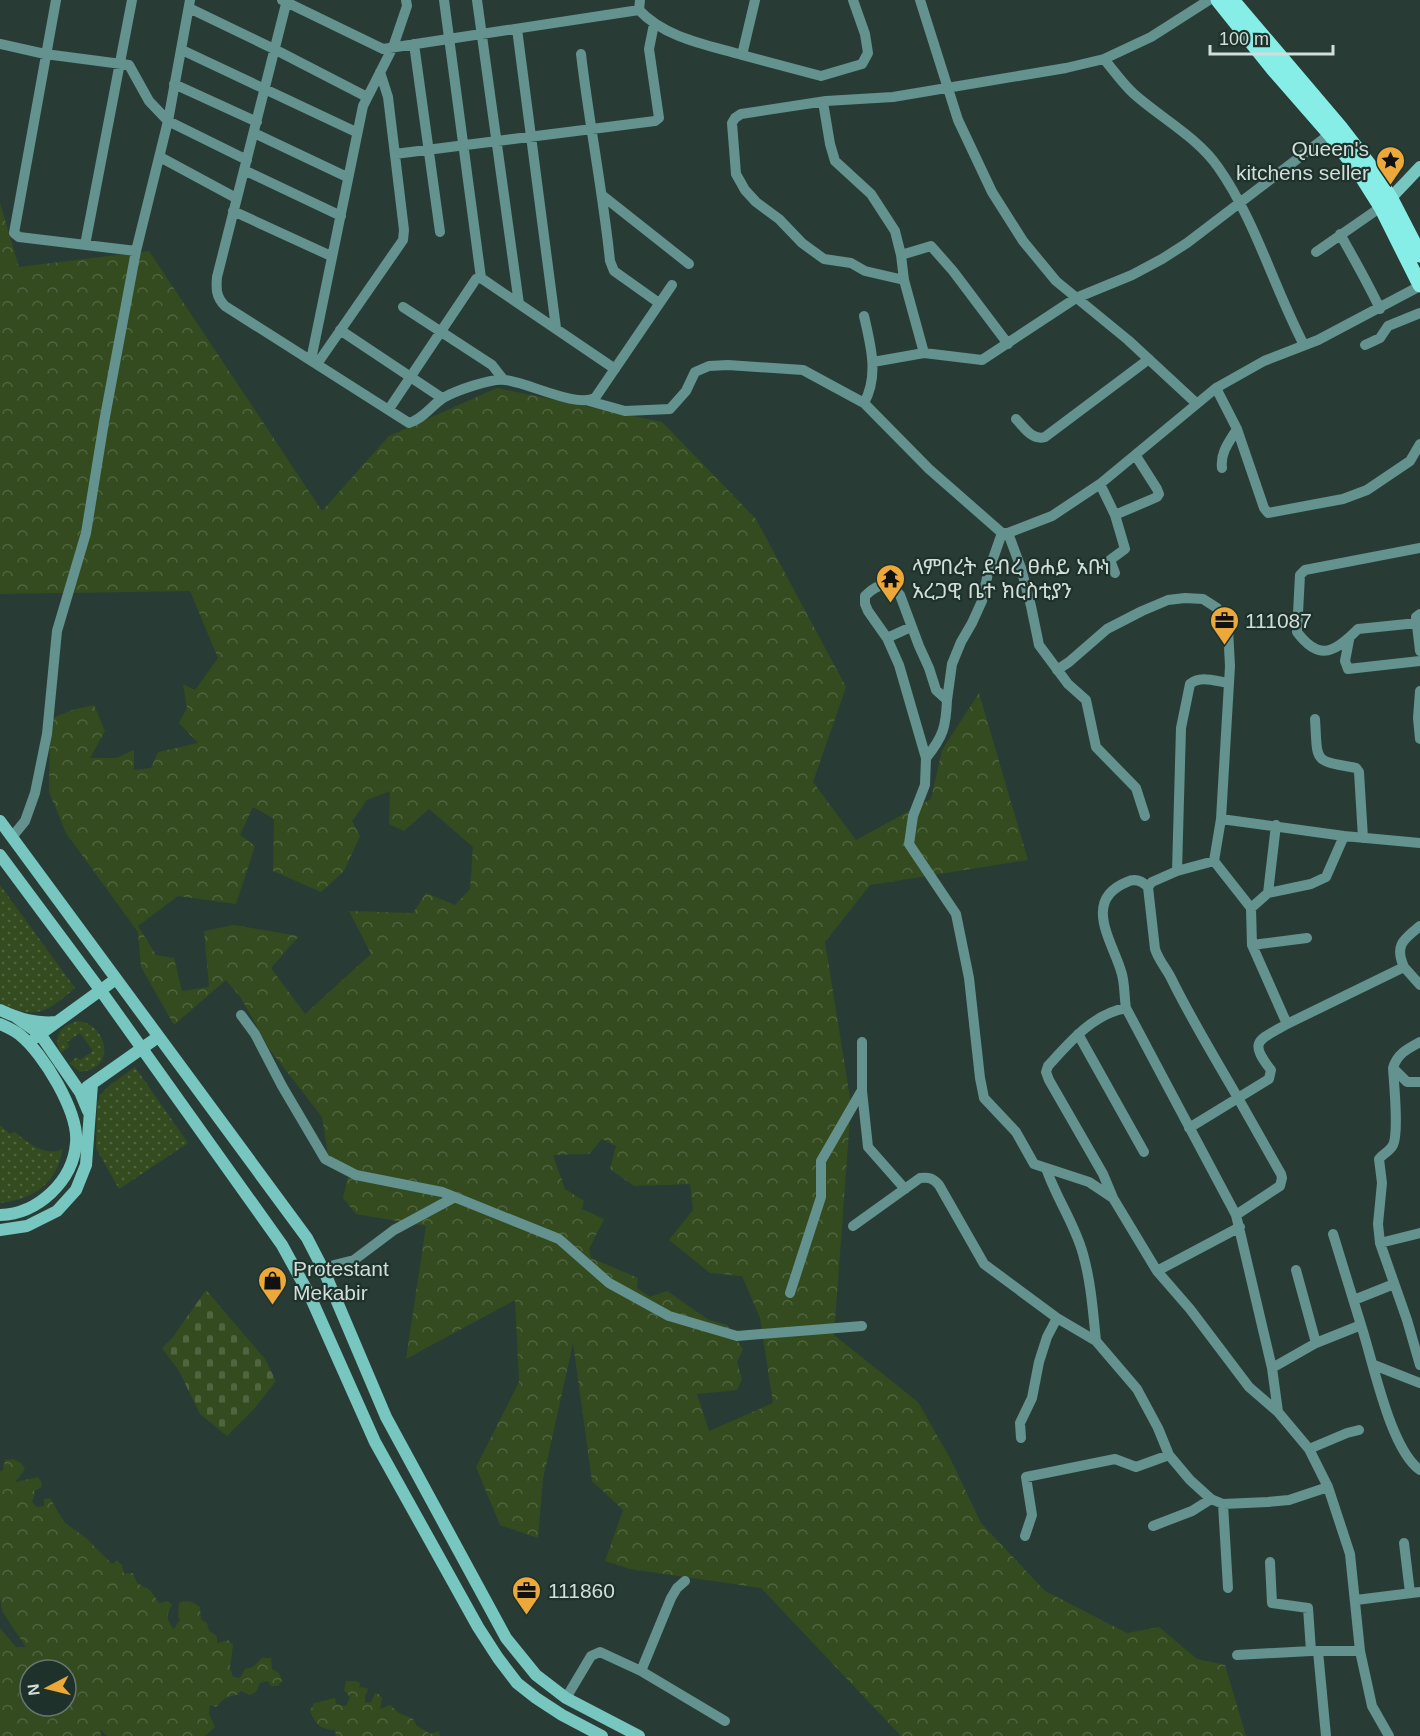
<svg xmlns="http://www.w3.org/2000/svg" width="1420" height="1736" font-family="Helvetica,'Noto Sans Ethiopic',sans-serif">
	<defs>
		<pattern id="grass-dots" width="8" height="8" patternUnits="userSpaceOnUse" patternTransform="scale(1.5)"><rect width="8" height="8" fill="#334b1f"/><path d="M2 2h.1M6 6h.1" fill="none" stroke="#50643f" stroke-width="1.8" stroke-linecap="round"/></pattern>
		<pattern id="forest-crowns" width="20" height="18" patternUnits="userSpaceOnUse" patternTransform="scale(1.5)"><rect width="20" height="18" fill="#334b1f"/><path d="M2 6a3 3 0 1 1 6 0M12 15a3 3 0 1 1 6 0" fill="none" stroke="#50643f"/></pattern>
		<pattern id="cemetery-stones" width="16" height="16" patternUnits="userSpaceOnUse" patternTransform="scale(1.5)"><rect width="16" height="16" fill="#334b1f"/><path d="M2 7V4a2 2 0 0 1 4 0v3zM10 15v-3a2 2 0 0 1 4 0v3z" fill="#50643f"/></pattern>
	</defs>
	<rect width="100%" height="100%" fill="#283c35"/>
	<path fill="url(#grass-dots)" d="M0,885L75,988C47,1012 36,1021 0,1003Z
		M79,1021C108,1026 117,1069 80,1072L69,1063L77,1057L80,1060L93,1051L80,1033L67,1042L69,1047L61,1053C52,1036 61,1025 79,1021Z
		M135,1067L188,1143L119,1189L96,1148L97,1104L100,1095L110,1085Z
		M0,1125L10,1134L15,1132C26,1142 49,1159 63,1148C57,1183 35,1199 0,1203Z"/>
	<path fill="url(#forest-crowns)" fill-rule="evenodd" d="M0,203L19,267L149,251L322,511L389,436L497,388L662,422L756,519L846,687L813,782L856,840L931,799L942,750L979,693L1028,860L870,885L825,942L851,1104L834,1335L918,1402L951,1460L981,1523L1045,1591L1127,1633L1159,1627L1197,1659L1225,1665L1246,1736H901L761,1588L630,1569L605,1561L623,1510L592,1481L573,1343L543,1479L538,1538L500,1525L476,1467L519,1382L515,1300L406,1359L426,1226L356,1214L343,1198L350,1168L328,1155L322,1117L270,1050L241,998L226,980L174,1025L141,967L138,932L66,833L49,792L50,719L72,710L94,705L105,731L90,758H116L134,750V770L151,768L158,752L198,743L179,723L187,708L183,684L195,690L218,658L190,591L0,594ZM390,791L389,824L404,831L429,809L473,847L470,889L455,905L426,893L413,913L349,911L371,954L305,1014L271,968L299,936L234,925L204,931L209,987L182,991L174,958L156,955L138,926L178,896L236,904L255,846L240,835L253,807L274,819L273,871L321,892L344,871L360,836L352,821L367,800ZM602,1139L616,1146L610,1169L634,1186L690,1184L693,1210L669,1240L710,1273L742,1276L760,1318L773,1403L709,1431L697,1394L737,1390L742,1379L737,1362L743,1349L727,1325L709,1320L667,1291L650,1297L637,1288L638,1278L591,1258L589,1249L604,1219L582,1209L584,1201L565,1189L553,1155L589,1154Z
		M13,1459L21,1463L25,1469L15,1482L38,1477L42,1483L41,1488L34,1490L35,1494L32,1502L37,1507L44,1506V1499L50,1498L64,1522L86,1538L112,1564L117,1561L122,1565L124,1574L133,1573L137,1583L150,1590L159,1603L168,1601L172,1605C166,1615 166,1620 174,1629L180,1619L178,1617L179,1603C188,1600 192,1601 200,1607L201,1620L207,1623L209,1631L217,1636V1643L228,1640L233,1645L230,1668L233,1677L240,1678L245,1669L253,1667L262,1658H271L272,1669C279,1672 280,1674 282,1681L278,1686H271L268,1681L260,1683L256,1692L250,1695L241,1691L237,1695C228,1695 222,1700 216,1707L210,1705L209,1714L215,1727L205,1736H107L100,1729L101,1736H0V1628L16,1647H26L2,1611L0,1596V1471L3,1470L5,1460ZM30,1670H66V1706H30Z
		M346,1681H356L360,1683L359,1688L362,1687L368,1689L365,1696V1703L371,1702L375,1693L379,1694L382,1698L380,1709L390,1705L399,1713L413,1719L417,1726L430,1734L439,1731L440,1736H336L335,1730C321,1730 315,1724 310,1711L314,1703L335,1698L336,1704L346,1706L350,1697L344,1690Z"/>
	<path fill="url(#cemetery-stones)" d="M206,1290L265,1359L276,1381L254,1409L227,1436L200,1414L179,1371L162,1348L173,1337Z"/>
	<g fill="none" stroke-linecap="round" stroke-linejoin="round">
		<path stroke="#63928f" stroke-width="10" d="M56,0L14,233L19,237L136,251
			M282,0L383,49L639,10
			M287,0L217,277C216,289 216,297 225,306L409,423C423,419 431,406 443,398C455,391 491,378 505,380C527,382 576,408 595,398L672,285
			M444,0L481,278
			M477,0L519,304
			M640,0L639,10C665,38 708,45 742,55
			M755,0L742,55L821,76L862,64L868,53L865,34L853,0
			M920,0L958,120L992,192L1023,241L1056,281L1128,340L1196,403
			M189,8L274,49L367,97
			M517,29L556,328
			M0,44L45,54L129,65L149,101L168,121L247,160
			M414,44L440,232
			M182,50L356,132
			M581,54C589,123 603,192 610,261L614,271L659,303
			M1104,59C1114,71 1123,84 1134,94C1161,118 1197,137 1218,167C1256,221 1273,286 1304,345
			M174,84L257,122
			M823,102L830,144L835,161L871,194L895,231L901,255L904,280L924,353
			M254,133L347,177
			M395,154L655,121L659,118L649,49L654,24
			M160,157L236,198
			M244,170L341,216
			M603,196L689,264
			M233,211L331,256
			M1340,234C1354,259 1368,283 1380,309
			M85,245L132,0
			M1316,252L1381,207
			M901,255L931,246L953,271L1008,344
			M904,280L865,271L851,263L824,259L802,243L779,219L756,202L745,190L736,174L732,123L735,118L741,114L826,101L893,97L1066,68L1104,59L1151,37L1209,0
			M403,307L492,365L503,379
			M864,316C871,346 879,376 864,403
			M340,330L442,398
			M1365,345L1380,338L1388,326L1420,313
			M311,360L363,106L393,47L407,6L406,0
			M873,362L924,353L982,360L1076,298L1132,275L1162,259L1187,243L1330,134
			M317,364L403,240L404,230L388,97L380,72
			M1216,388L1237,429L1264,508L1268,513L1343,499L1367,490L1410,461L1420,444
			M589,401L625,411L670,409L686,391L695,372L709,366L728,365L803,370L864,403L929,469L1002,533H1008L1052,516L1100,484L1216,388L1264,361L1318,340L1420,286
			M389,409L476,279L481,278L615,369
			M1016,419C1024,427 1032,441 1045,437L1149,359
			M1222,468C1220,453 1229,442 1237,429
			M1100,484L1115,515L1157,497L1159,494L1157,489L1136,456
			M1002,533L988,573L982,601L972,623L961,642L952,664L947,700L936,690L929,668L919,646L900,595L889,584C878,585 872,589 865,596V604L868,611L887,638L899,665L926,758L925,785L913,816L909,844L956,914L969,978L980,1078L984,1098L1016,1132L1034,1164L1089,1182L1113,1198
			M1008,533L1021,568L1031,606L1039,645L1068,684L1086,700L1096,747L1136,788L1145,816
			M1115,573L1110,560L1125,549L1115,515
			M1420,614L1416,617L1420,651
			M1417,623L1358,629C1336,651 1320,663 1297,632L1300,575L1305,570L1420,548
			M887,638L911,627
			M1349,640L1345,661L1348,669L1420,661
			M1057,670L1069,662L1107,629L1142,611L1168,600L1185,598L1203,599L1217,608L1228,629L1230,666L1221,819L1214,861L1251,908L1268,893
			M1420,691L1418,718L1420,739
			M1315,719C1318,763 1312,760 1356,768L1359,772L1363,838
			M926,758C943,737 946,727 947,700
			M1221,819L1344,836L1420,843
			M1276,825L1268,893L1311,884L1326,877L1344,836
			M12,837L25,821L35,793L47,734L57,631L86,533L104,422L136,251L168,121L190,0
			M1214,861L1177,871L1181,728L1190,684C1200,675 1215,681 1228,683
			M1177,871L1152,882L1148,887L1155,949C1159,961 1166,968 1171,978C1191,1019 1215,1058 1238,1098L1189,1128
			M1251,908L1252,945
			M1307,938L1252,945L1287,1024L1404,967C1394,945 1404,939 1420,926
			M1404,967L1420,985
			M1126,1008C1124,996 1125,982 1121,971C1112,941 1082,900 1127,882C1135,878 1142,881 1148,887
			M241,1015L255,1034L282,1086L325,1159L356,1175L442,1192L559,1239L609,1283L669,1316L737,1336L862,1326
			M1078,1034L1144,1152
			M1420,1042C1407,1049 1397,1054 1393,1068L1407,1082H1420
			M1393,1068C1394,1084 1399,1133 1393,1145C1390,1151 1383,1154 1379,1159L1382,1183L1378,1224L1380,1243L1407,1320L1420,1365
			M862,1091L868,1147L905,1189
			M1046,1168C1056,1198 1075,1224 1083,1254C1091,1282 1093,1312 1096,1341
			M1236,1215L1280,1186L1282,1178L1281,1174L1238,1098L1269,1079L1271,1070C1247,1040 1260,1040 1287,1024
			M853,1226L920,1178C929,1177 933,1178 939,1185L984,1264L1057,1318L1096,1341L1137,1389L1158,1428L1169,1455L1190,1480L1211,1499L1223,1504L1268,1502L1289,1500L1328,1487
			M1333,1234L1361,1325
			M1380,1243L1420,1233
			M322,1268L354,1260L394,1230L455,1197
			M1296,1270L1316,1343
			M1157,1271L1240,1227
			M790,1293L821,1197V1161L862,1090V1042
			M1354,1300L1394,1284
			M1374,1365L1420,1383
			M1272,1368L1316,1343L1361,1325C1373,1361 1390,1449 1420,1470
			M1278,1412L1249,1387L1190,1309L1157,1271L1113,1198L1103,1174L1049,1080L1046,1072L1048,1066C1070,1042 1093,1014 1126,1008L1236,1215L1272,1368L1278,1412L1309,1449L1328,1487L1350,1554L1360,1651L1372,1706L1389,1736
			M1021,1438L1020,1423L1032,1398L1039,1362L1047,1337L1057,1318
			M1309,1449L1347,1433L1359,1430
			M1223,1504L1228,1588
			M1153,1526L1192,1511L1211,1499
			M1025,1536L1032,1515L1026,1477L1115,1459L1136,1467L1169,1455
			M1404,1543L1410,1593
			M1270,1562L1272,1603L1308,1608L1311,1651
			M1356,1600L1420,1592
			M1318,1651L1326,1736
			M1237,1655L1311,1651H1360
			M641,1671L671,1598L677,1588L685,1581
			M566,1698L591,1656L600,1652L641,1671L725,1721"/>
		<path stroke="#78c6c0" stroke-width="12" d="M1386,203L1420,167
			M0,821L307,1238L324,1271L386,1417L506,1638L536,1675L566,1698L639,1736
			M0,855L101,991L282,1245L310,1296L375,1442L478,1627L498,1658L517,1683L536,1698L562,1715L602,1736
			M0,1010C19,1019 36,1024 57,1022
			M16,1017L40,1034L80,1092L88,1111
			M0,1024C7,1027 14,1030 20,1035C43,1053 79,1112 76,1143C73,1181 38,1214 0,1215
			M35,1038L116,979
			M87,1087L158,1037
			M0,1230L27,1226L57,1211L76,1190L86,1165L92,1084"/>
		<path stroke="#87eee7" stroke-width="15" d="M1218,0L1274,70L1330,134L1359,172L1381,207L1420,285
			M1232,0L1340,127L1370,166L1391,199L1420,255"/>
	</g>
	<defs>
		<symbol id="sight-pin" viewBox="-11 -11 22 30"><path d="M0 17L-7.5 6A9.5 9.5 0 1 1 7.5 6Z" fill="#eca93a" stroke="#1e322b"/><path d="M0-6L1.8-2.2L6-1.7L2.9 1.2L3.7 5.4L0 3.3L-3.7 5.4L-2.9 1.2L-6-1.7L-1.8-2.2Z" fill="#111"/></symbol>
		<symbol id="temple-pin" viewBox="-11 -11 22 30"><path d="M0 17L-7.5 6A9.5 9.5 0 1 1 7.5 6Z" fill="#eca93a" stroke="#1e322b"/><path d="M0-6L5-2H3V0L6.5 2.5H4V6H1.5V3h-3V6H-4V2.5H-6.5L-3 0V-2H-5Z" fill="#111"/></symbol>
		<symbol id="office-pin" viewBox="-11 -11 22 30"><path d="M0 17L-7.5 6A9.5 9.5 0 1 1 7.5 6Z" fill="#eca93a" stroke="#1e322b"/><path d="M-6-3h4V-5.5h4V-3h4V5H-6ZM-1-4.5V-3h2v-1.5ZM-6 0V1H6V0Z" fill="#111"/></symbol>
		<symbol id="shop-pin" viewBox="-11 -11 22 30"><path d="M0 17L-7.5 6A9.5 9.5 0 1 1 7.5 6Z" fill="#eca93a" stroke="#1e322b"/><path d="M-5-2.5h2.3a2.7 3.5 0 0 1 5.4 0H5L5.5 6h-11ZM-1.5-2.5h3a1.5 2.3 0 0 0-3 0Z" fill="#111"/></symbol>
	</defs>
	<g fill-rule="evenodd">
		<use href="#sight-pin" x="1374" y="144" width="33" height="45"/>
		<use href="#temple-pin" x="874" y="562" width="33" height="45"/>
		<use href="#office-pin" x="1208" y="604" width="33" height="45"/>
		<use href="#shop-pin" x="256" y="1264" width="33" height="45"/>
		<use href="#office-pin" x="510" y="1574" width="33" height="45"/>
	</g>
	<g text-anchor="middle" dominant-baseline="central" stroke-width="4.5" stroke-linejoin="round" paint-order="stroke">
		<g font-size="21" fill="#d2ded9" stroke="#1e322b" text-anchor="start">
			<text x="1369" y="148" text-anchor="end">Queen's<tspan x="1369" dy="24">kitchens seller</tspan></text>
			<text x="912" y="566">ላምበረት ደብረ ፀሐይ አቡነ<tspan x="912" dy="24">አረጋዊ ቤተ ክርስቲያን</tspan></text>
			<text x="1245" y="620">111087</text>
			<text x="293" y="1268">Protestant<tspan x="293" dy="24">Mekabir</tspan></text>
			<text x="548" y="1590">111860</text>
		</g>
	</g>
	<g transform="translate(48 1688) rotate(263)"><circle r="28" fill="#1e322b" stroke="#667771" stroke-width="1.5"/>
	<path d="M0-4.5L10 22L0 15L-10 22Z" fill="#eca93a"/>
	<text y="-9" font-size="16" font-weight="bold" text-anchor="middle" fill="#d2ded9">N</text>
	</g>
	<path d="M1210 45v9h123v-9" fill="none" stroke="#d2ded9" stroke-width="3"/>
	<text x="1219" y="45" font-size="18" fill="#d2ded9" stroke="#1e322b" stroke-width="4.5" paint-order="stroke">100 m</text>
</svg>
